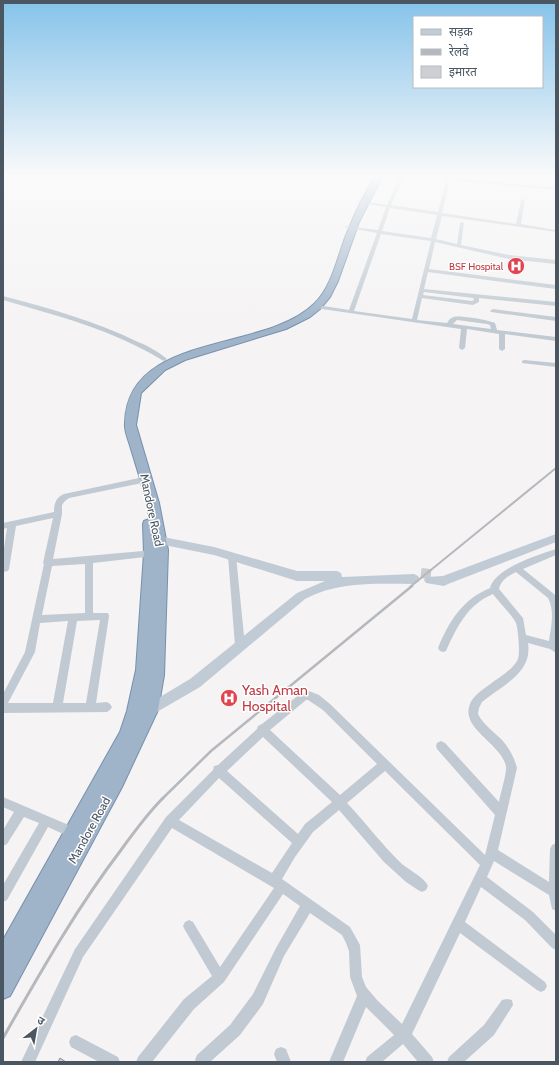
<svg xmlns="http://www.w3.org/2000/svg" width="559" height="1065" font-family="Cabin,'Noto Sans Devanagari',sans-serif">
	<rect width="100%" height="100%" fill="#f5f3f3"/>
	<path fill="#cdcfd5" stroke="#909195" d="M60,1058L66,1062H58Z"/>
	<g fill="none" stroke-linecap="round" stroke-linejoin="round">
		<path stroke="#caccce" stroke-width="10" stroke-dasharray="10 5.5" stroke-linecap="butt" d="M421,573L436,575"/>
		<defs>
			<path id="trunk" d="M375,177H382L359,222L338,281L330,297L320,309L310,317L286,329L185,360L165,370L141,393L136,425L159,503L168,550L164,675L158,710L122,787L10,996L3,999V940L120,732L127,711L136,670L144,553L143,524L144,521L149,519C146,495 138,472 131,449C129,441 124,431 125,423C127,332 264,353 314,304C334,285 338,252 349,228C356,210 365,193 375,177Z"/>
		</defs>
		<use href="#trunk" stroke="#7690ad" stroke-width="2"/>
		<path fill="#c1cad2" fill-rule="evenodd" d="M400,177H404L391,205L438,212L446,180L427,178L425,177H439L556,188V190L450,180L442,213L516,224L521,200L523,199L525,200L521,224L556,230V232L442,216L436,239L457,244L460,223L462,222L464,223L461,245L509,255L556,260V264L509,259L435,242L429,269L556,285V289L428,272L424,289L556,302V306L479,298V302L473,305L422,298L417,320L447,323C449,320 450,318 454,317C460,315 488,320 495,323L497,330L556,337V341L505,334V349L502,351L499,349V334L467,329L465,348L462,350L459,348L461,329L315,308L314,307L317,305L349,310L377,233L344,227L346,226L378,230L386,207L356,202L358,201L387,205ZM390,208L437,215L431,238L382,231ZM381,234L431,241L412,319L354,311ZM424,292L473,298L474,300L472,301L423,295ZM457,320L487,324L490,325L491,329L453,324Z
			M3,296C48,308 96,321 138,342C148,346 159,352 167,359L164,361L162,360C113,330 58,316 3,300Z
			M493,309L556,317V321L491,312L490,311Z
			M524,360L556,363V367L522,363V361Z
			M139,478L143,481L142,483L69,498L65,501L62,505V514L53,559L154,550L157,551L158,553L157,555L154,556L93,563V613H108L109,616L96,703L107,702L110,704L112,707L110,710L107,712L3,713V694L25,652L44,564L43,563L53,518L16,526L9,569L8,571L3,572V555L7,528L3,529V523L54,512C54,504 56,497 64,494ZM85,564V613L42,615L52,566ZM100,620L86,703H63L77,621ZM68,621L53,703H8L35,652L40,623Z
			M556,549V555L523,569L554,594L556,597V653L550,649L528,643C533,673 501,686 482,702L479,708L478,714C483,724 494,732 502,740C509,748 514,757 517,768L498,850L549,882L550,849L552,845L556,843V911L552,909L549,895L494,861L487,877L533,912L556,935V950L552,948L525,920L481,887L465,922L545,982L547,986L545,990L541,992L537,990L460,933L412,1034L432,1057L434,1062H418L403,1044L382,1062H365L367,1057L394,1035L366,1007L343,1062H329L357,996L350,977L349,951L346,943L342,935L310,913L284,956L263,1004L240,1035L210,1062H196L195,1060L197,1055L230,1025L253,994L276,948L300,906L283,894L224,982L194,1009L152,1062H136L138,1057L184,999L212,976L185,930L183,926L185,922L189,920L193,922L220,967L274,888L172,828L83,957L35,1062H21L75,949L166,817L213,770L214,766L218,765L257,729L258,726L262,724L300,694L309,691L319,695L330,704L485,855L495,815L437,749L436,746L437,743L441,741L445,743L499,802C500,794 507,773 506,767C503,745 463,730 469,707C471,697 482,690 489,685C498,678 511,671 517,661C521,656 518,629 516,623C513,616 498,601 493,594C467,605 457,627 446,651L443,652L440,651L438,648C449,621 463,599 490,588C495,568 538,555 556,549ZM516,572L548,598C555,611 551,627 549,641L526,635L523,618L499,589C501,580 508,576 516,572ZM306,700H308L323,710L377,764L340,795L270,730ZM263,737L332,802L305,824L298,834L227,771ZM385,771L480,865L402,1024L377,1000L366,987L362,977L360,945L350,927L282,879L295,857L313,832L339,810L384,862L406,882L418,890L422,892L426,890L428,886C425,878 409,870 402,864C382,845 366,823 347,803ZM219,778L292,843L272,873L179,820Z
			M232,553L235,554L236,556L245,646L243,649L240,650L237,649L235,646L228,556L229,554Z
			M3,797L78,829L80,833L78,837L74,839L48,827L7,900L3,902V885L39,823L24,817L7,844L3,846V830L14,812L3,807Z
			M507,999L512,1000L513,1005L494,1035L464,1062H447L449,1057L484,1025L502,1000Z
			M76,1035L118,1057L120,1062H99L71,1047L69,1042L71,1037Z
			M281,1047L286,1049L291,1062H277L274,1054L276,1049Z"/>
		<path fill="#c1cbd6" fill-rule="evenodd" d="M556,534V542L448,584L444,586L426,583L424,580L426,577L443,576Z
			M153,535L214,547L297,571H337L341,573L342,577L414,574L418,576L420,579L418,582L414,584C377,584 339,581 305,599L200,687L150,716L145,714L143,710L145,706L190,679L297,593L325,581H297L214,555L149,542L147,539L149,536Z"/>
		<use href="#trunk" fill="#9fb4c9" fill-rule="evenodd"/>
		<path stroke="#b5b8bd" stroke-width="2" d="M410,587L556,468"/>
		<path stroke="#b5b8bd" stroke-width="2.5" d="M162,799L211,751L412,586"/>
		<path stroke="#b5b8bd" stroke-width="3" d="M3,1038C40,973 76,909 121,850C134,832 147,814 163,798"/>
	</g>
	<linearGradient id="sky" x2="0" y2="1"><stop stop-color="#85c3ea"/><stop offset="0.54" stop-color="#fafafa"/><stop offset="1" stop-color="#fafafa" stop-opacity="0"/></linearGradient>
	<rect width="559" height="326" fill="url(#sky)"/>
	<defs>
		<symbol id="hospital-disc" viewBox="-11 -11 22 22"><circle r="9.5" fill="#e0444e" stroke="#fff"/><path d="M-5-5h3v3.5h4V-5h3V5h-3V1.5h-4V5h-3Z" fill="#fff"/></symbol>
	</defs>
	<g fill-rule="evenodd">
		<use href="#hospital-disc" x="506" y="256" width="20" height="20"/>
		<use href="#hospital-disc" x="219" y="688" width="20" height="20"/>
	</g>
	<g text-anchor="middle" dominant-baseline="central" stroke-width="3" stroke-linejoin="round" paint-order="stroke">
		<g font-size="10" fill="#be3a42" stroke="#fff" text-anchor="end">
			<text x="503" y="266">BSF Hospital</text>
		</g>
		<g font-size="12" fill="#4a5661" stroke="#fff">
			<text transform="translate(152 510) rotate(78)">Mandore Road</text>
			<text transform="translate(89 830) rotate(-61)">Mandore Road</text>
		</g>
		<g font-size="14" fill="#be3a42" stroke="#fff" text-anchor="start">
			<text x="242" y="690">Yash Aman<tspan x="242" dy="16">Hospital</tspan></text>
		</g>
	</g>
	<rect width="559" height="1065" fill="none" stroke="#4a5661" stroke-width="8"/>
	<rect x="413" y="16" width="130" height="72" fill="#ffffff" stroke="#b7bbc0"/>
	<rect x="421" y="29" width="20" height="6" fill="#c1cbd6" stroke="#b7bbc0"/>
	<text x="449" y="36" font-size="12" fill="#4a5661">सड़क</text>
	<rect x="421" y="49" width="20" height="6" fill="#b5b8bd" stroke="#b7bbc0"/>
	<text x="449" y="56" font-size="12" fill="#4a5661">रेलवे</text>
	<rect x="421" y="66" width="20" height="12" fill="#cdcfd5" stroke="#b7bbc0"/>
	<text x="449" y="76" font-size="12" fill="#4a5661">इमारत</text>
	<g transform="translate(36 1029) rotate(31)" stroke="#ffffff" stroke-width="3" paint-order="stroke">
	<path d="M0-3L7 15L0 10L-7 15Z" fill="#4a5661"/>
	<text y="-6" font-size="11" font-weight="bold" text-anchor="middle" fill="#4a5661">उ</text>
	</g>
</svg>
